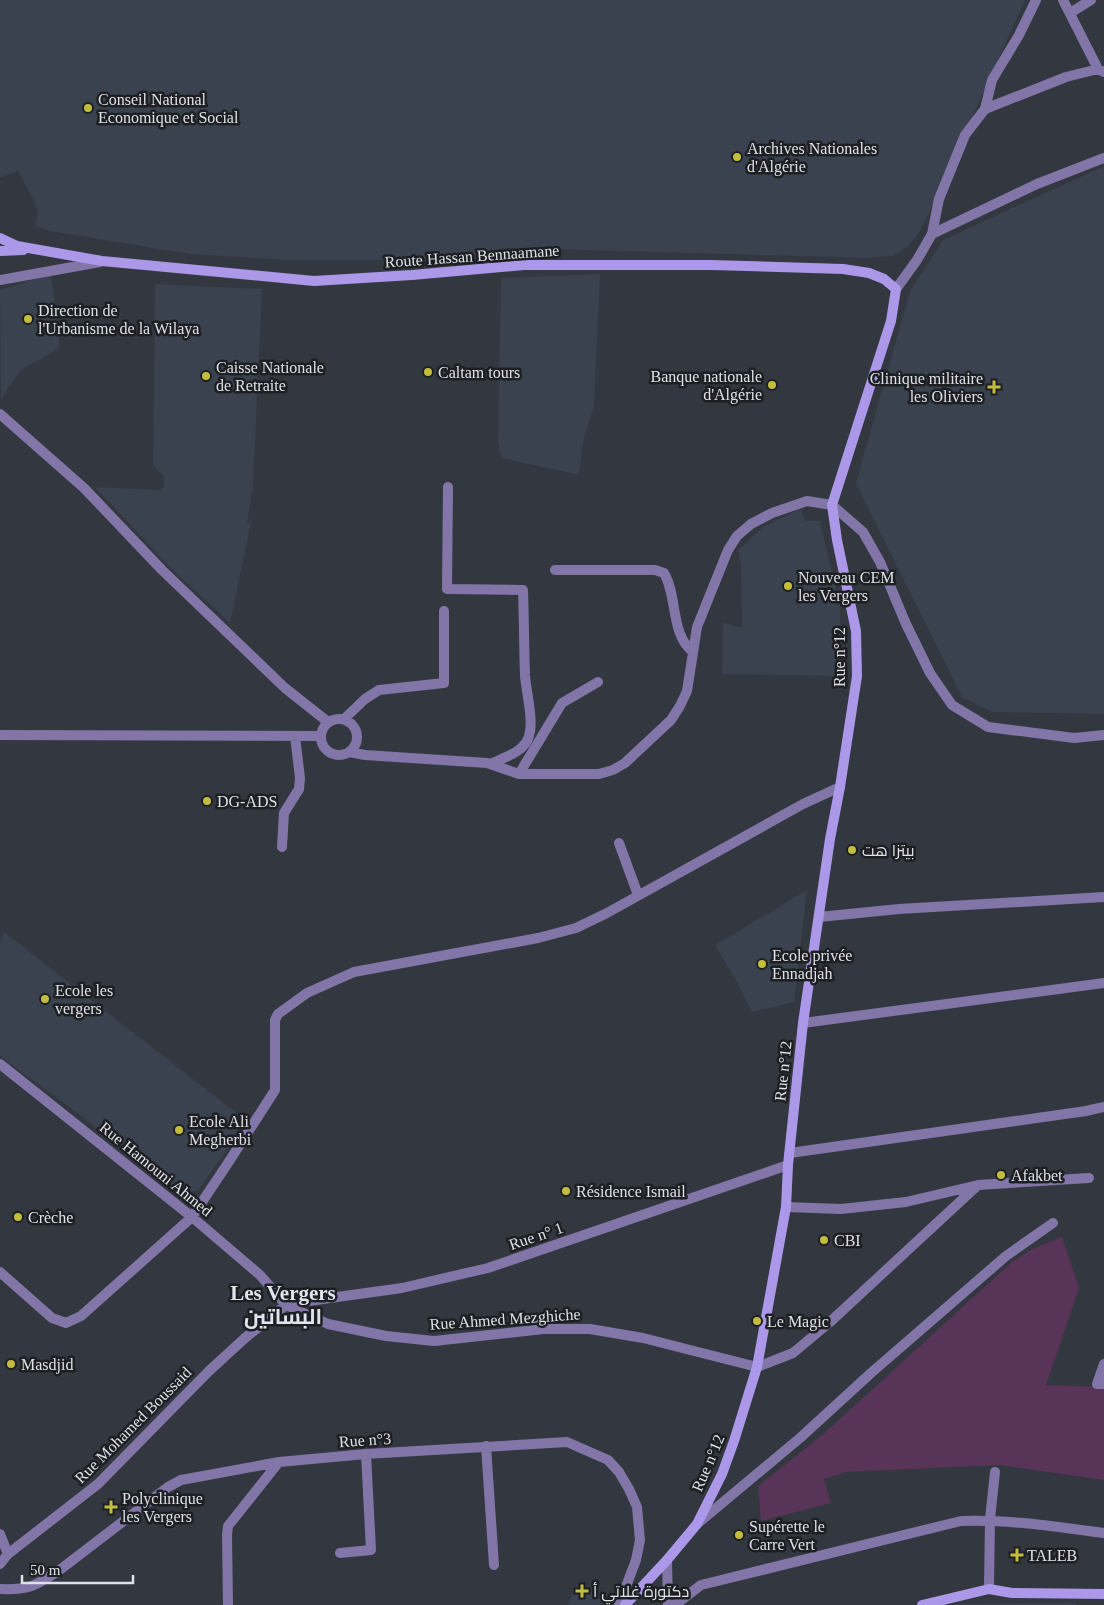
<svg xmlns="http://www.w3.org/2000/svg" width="1104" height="1605" font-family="'Times New Roman',Cairo,serif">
	<rect width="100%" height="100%" fill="#33373f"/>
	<path fill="#3a424f" d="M0,0H1025L925,222L916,237L906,248L893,256L868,258L512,248H501L481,254L412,260H289L190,254L51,231L35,226L38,212L32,197L18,171L0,178Z
		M1104,166V714L992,712L962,697L856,483L910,291L943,240Z
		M51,274L60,348L21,370L1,399L0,290Z
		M600,274L594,406L583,442L579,475L501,458L498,441L501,278Z
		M155,284L262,289L253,486L247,523L251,522L230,623L171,568L95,487L162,490L164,486V477L153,464Z
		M800,509L806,521H820L840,606V676L722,674L723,622L736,627L742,626L741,565L738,551L763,527Z
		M807,890L794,1002L752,1012L738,984L715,945Z
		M4,932L248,1122L197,1191L177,1194L80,1115L0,1056V943Z
		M576,1586L603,1596L600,1605H568Z
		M1076,1603L1077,1605H957L959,1604Z"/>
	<path fill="#573458" d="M1062,1237L1079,1288L1046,1385L1104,1387V1480L999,1465L846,1472L824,1479L831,1503L761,1521L758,1486L820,1437L1012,1262L1032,1249Z"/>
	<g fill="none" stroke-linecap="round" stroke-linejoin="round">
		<path stroke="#8276a9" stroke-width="10" d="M1063,0L1098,69
			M1070,13L1091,0
			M985,109L1066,77L1098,69L1104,72
			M932,234L1037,184L1104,158
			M0,414L84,488L162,570L285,688L328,722
			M448,487L447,589L523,590C524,618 524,647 525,675C526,692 534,720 529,736C525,752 503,758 490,764
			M555,570H655L664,573C678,597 670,634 693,652
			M321 737a18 18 0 1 1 36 0a18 18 0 1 1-36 0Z
			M344,719L365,699L379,690L444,683V611
			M0,735L321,736
			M349,752L365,755L487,763L519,774H599L613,770L625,763L671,720L680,706L687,691L697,627L728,550L737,536L751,524L772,513L807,501L832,505
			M519,774L562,703L598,682
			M619,843L638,895
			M282,847L284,813L299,789L300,778L295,736
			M819,917L899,909L1104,897
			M803,1023L1104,983
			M0,1064L192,1217L260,1275L286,1305L328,1324L386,1336L434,1341L544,1329H590L643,1338L757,1367L793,1353L830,1322L978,1185
			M790,1153L1086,1111L1104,1107
			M786,1207L841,1209L906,1202L978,1185L1089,1178
			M0,1272L52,1318L66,1323L81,1316L192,1217L230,1160L275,1090V1020L278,1014L307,993L354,972L538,938L576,928L607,913L803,804L840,787
			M287,1304L402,1288L488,1268L788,1165
			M1104,1364L1097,1384H1104
			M486,1446L494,1565
			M697,1524L800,1438L871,1373L1006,1256L1053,1223
			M0,1534L8,1554
			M340,1553L371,1550L366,1454
			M667,1560L668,1605
			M0,1564L8,1554L98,1484L209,1371L245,1338L286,1305
			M0,1589C28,1590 33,1587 57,1572L168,1487L181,1480L279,1462L366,1454L567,1442L608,1460L619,1472L629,1489L637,1507L640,1540L636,1560L619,1605
			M989,1589L990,1519L995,1472
			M228,1605L227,1535L228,1526L279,1462
			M675,1605L701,1585L961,1521C1009,1519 1056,1527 1104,1533"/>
		<path stroke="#8276a9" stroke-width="10" d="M0,280L100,262
			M896,289L917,260L932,234L939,199L965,135L985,109L992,80L1019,35L1036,0
			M832,505L863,532L880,562L906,624L930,673L952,705L988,727L1074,738L1104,735"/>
		<path stroke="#ac98e9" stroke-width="10" d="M0,238L17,246L102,261L314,281L412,275L524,265H711L843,269L869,273L884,279L896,289L891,321L832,505L837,540L856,631L857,676L840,787L830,839L803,1023L788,1165L786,1207L757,1367L734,1441L722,1474L697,1524L667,1560L625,1605
			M0,251L23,250
			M922,1605L989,1589L1012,1593L1104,1594"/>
	</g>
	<g fill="#c3bd3e" stroke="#1d1f22" stroke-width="2">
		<circle cx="88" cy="108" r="5"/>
		<circle cx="737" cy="157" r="5"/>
		<circle cx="28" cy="319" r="5"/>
		<circle cx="428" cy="372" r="5"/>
		<circle cx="206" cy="376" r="5"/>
		<circle cx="772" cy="385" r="5"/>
		<path d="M991.5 379.5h5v5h5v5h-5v5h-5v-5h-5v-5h5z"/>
		<circle cx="788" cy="586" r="5"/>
		<circle cx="207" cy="801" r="5"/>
		<circle cx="852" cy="850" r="5"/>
		<circle cx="762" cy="964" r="5"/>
		<circle cx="45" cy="999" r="5"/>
		<circle cx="179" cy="1130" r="5"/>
		<circle cx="1001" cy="1175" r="5"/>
		<circle cx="566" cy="1191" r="5"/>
		<circle cx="18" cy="1217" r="5"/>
		<circle cx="824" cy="1240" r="5"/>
		<circle cx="757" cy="1321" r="5"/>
		<circle cx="11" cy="1364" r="5"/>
		<path d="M108.5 1499.5h5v5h5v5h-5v5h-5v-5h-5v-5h5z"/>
		<circle cx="739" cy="1535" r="5"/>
		<path d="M1014.5 1547.5h5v5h5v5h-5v5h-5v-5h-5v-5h5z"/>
		<path d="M579.5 1583.5h5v5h5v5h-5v5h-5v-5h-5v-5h5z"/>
	</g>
	<g text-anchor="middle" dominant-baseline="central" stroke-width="5" stroke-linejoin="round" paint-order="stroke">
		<g font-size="16" fill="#dee1e7" stroke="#1d1f22" text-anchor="start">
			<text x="98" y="99">Conseil National<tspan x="98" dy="18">Economique et Social</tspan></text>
			<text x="747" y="148">Archives Nationales<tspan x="747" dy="18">d'Algérie</tspan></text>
			<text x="38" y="310">Direction de<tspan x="38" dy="18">l'Urbanisme de la Wilaya</tspan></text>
			<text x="216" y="367">Caisse Nationale<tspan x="216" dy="18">de Retraite</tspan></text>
			<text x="438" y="372">Caltam tours</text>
			<text x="762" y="376" text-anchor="end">Banque nationale<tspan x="762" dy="18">d'Algérie</tspan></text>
			<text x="983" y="378" text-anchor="end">Clinique militaire<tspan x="983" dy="18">les Oliviers</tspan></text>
			<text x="798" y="577">Nouveau CEM<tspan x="798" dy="18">les Vergers</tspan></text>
			<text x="217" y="801">DG-ADS</text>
			<text x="862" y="850">بيتزا هت</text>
			<text x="772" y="955">Ecole privée<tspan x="772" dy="18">Ennadjah</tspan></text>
			<text x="55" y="990">Ecole les<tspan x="55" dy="18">vergers</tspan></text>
			<text x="189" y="1121">Ecole Ali<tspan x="189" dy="18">Megherbi</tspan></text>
			<text x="1011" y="1175">Afakbet</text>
			<text x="576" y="1191">Résidence Ismail</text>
			<text x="28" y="1217">Crèche</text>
			<text x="834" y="1240">CBI</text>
			<text x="767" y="1321">Le Magic</text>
			<text x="21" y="1364">Masdjid</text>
			<text x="122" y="1498">Polyclinique<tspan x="122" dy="18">les Vergers</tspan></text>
			<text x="749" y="1526">Supérette le<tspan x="749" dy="18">Carre Vert</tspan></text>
			<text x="1027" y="1555">TALEB</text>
			<text x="593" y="1591">دكتورة غلاتي أ</text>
		</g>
		<g font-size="16" fill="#dee1e7" stroke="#1d1f22">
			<text transform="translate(472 256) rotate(-4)">Route Hassan Bennaamane</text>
			<text transform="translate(839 657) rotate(-90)">Rue n°12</text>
			<text transform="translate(783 1071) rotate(-84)">Rue n°12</text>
			<text transform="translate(156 1169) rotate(39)">Rue Hamouni Ahmed</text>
			<text transform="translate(536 1236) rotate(-19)">Rue n° 1</text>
			<text transform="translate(505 1319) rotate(-4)">Rue Ahmed Mezghiche</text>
			<text transform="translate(133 1425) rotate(-45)">Rue Mohamed Boussaid</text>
			<text transform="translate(365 1440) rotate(-4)">Rue n°3</text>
			<text transform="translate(708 1463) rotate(-67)">Rue n°12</text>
		</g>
		<g font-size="21" font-weight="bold" fill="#dfe4ef" stroke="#1d1f22">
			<text x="283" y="1293">Les Vergers<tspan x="283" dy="24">البساتين</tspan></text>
		</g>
	</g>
	<path d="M22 1575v8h111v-8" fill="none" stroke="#dee1e7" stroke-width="2.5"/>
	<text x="30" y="1575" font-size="15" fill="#dee1e7" stroke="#1d1f22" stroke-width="4" paint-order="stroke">50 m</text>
</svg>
